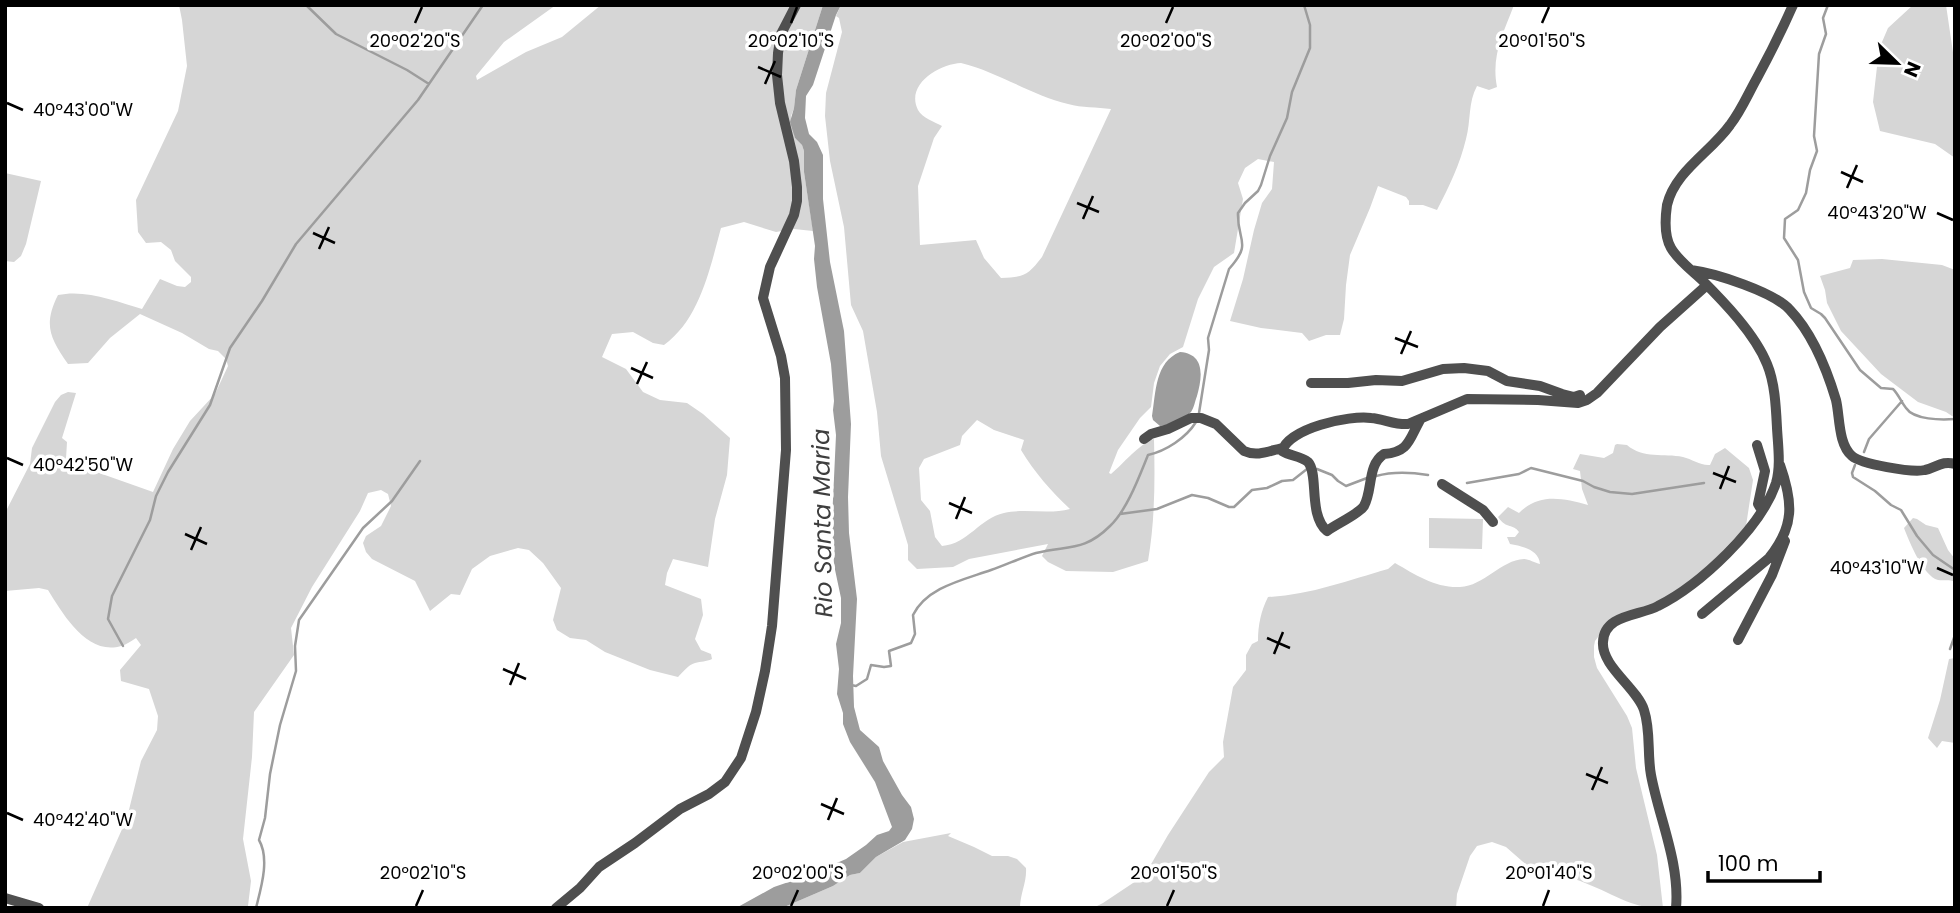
<svg xmlns="http://www.w3.org/2000/svg" width="1960" height="913" font-family="Poppins,sans-serif">
	<rect width="100%" height="100%" fill="#fff"/>
	<path fill="#d6d6d6" fill-rule="evenodd" d="M179,5H556L504,42L476,76L477,80L526,52L562,37L601,5H782L783,7L786,5H823L796,90L794,108L791,116L795,138L802,145L804,151V172L813,231L794,229L776,232L744,222L721,228C710,268 700,319 664,345L653,343L633,332L612,334L602,357L626,369L643,392L660,400L687,403L703,414L730,438L727,475L715,519L708,567L673,559L667,573L665,585L701,599L703,615L695,639L701,650L711,654L712,659C706,662 701,661 695,663C688,665 683,672 678,677L650,670L605,652L586,640L570,638L557,630L553,620L561,588L543,563L529,550L518,548L490,556L472,569L460,595L451,594L430,611L415,581L372,559L366,552L363,543L366,536L381,526L391,506L388,494L381,490L368,493L360,511L312,587L291,628L294,655L254,712L252,757L243,839L251,881L248,906L246,908H87L127,818L141,761L157,730L158,716L149,689L121,681L120,670L141,645L136,638C131,641 126,645 121,646C87,656 63,614 48,590L39,588L5,591V513L30,464L32,448L55,402L61,395L68,392L76,393L62,438L67,442L66,459L71,463L153,492L173,449L190,421L215,394L228,366L226,359L218,351L209,349L182,333L140,314L110,338L88,363L68,364C50,338 43,325 58,295C85,289 116,301 142,309L160,279L177,286L185,287L191,282V277L175,261L171,250L161,242L146,243L138,232L136,200L178,111L187,66L182,20Z
		M841,5H1514C1503,34 1491,56 1497,87L1489,90L1477,86C1468,102 1471,121 1466,139C1460,164 1449,187 1437,210L1423,205H1409V201L1406,197L1378,186L1370,208L1350,255L1346,285L1344,319L1340,335H1326L1309,341L1302,333L1261,328L1230,321L1243,279L1254,230L1262,203L1272,189L1274,162L1258,159L1245,168L1238,183L1243,199L1234,253L1214,267L1198,299L1183,347L1170,354L1160,366L1154,383L1151,407L1140,418L1118,450L1109,473L1111,474C1123,464 1140,443 1154,439C1155,480 1155,521 1148,561L1113,572L1066,571L1048,562L1042,556L1048,544L969,559L953,567L917,569L908,560V545L881,456L877,412L863,331L851,305L844,227L830,161L825,116L826,93L842,32L839,18L836,16ZM961,63C998,72 1031,95 1068,104C1082,108 1097,107 1111,109L1042,257C1028,275 1025,277 1001,278L984,258L976,240L920,245L918,186L934,138L942,126C935,122 922,118 918,110C905,84 940,64 961,63ZM977,420L994,430L1024,440L1021,450C1035,473 1051,491 1070,509C1049,515 1025,508 1004,513C980,518 968,544 942,546L935,537L930,511L921,500L919,468L924,459L960,445L962,436Z
		M1913,5H1946L1955,66V158L1935,144L1880,131L1873,102L1879,49L1888,28Z
		M5,173L41,181L26,244L21,256L14,262L5,261Z
		M1882,259L1942,265L1955,270V418L1946,412L1918,402L1881,374L1841,331L1827,303L1825,290L1820,276L1850,268L1853,260Z
		M1617,444L1627,445C1643,459 1664,453 1683,457C1692,459 1701,466 1710,465L1715,454L1725,448L1749,468L1753,480L1746,526L1716,558L1668,604L1607,625L1595,641L1594,646V657L1597,668L1627,716L1632,728L1636,768L1657,855L1663,908C1652,908 1642,907 1631,903C1604,893 1567,869 1538,875L1506,847L1492,842L1477,846L1470,856L1457,894L1456,908H1093L1103,903L1136,881L1150,866L1168,835L1209,772L1224,757L1223,742L1233,687L1246,670V655L1252,644L1258,641C1258,625 1261,611 1268,597C1310,595 1349,580 1388,569L1395,563C1416,575 1435,588 1460,587C1484,586 1501,560 1524,559C1529,559 1535,563 1540,564C1539,550 1522,546 1510,544L1507,537H1515L1519,532C1513,523 1507,530 1498,517L1508,507L1519,513C1539,493 1562,498 1588,505L1582,489L1580,471L1573,469L1580,454L1604,458L1613,453L1615,445Z
		M1429,518L1483,519L1482,549L1429,548Z
		M1913,518L1917,519L1926,525L1938,528L1948,550L1955,559V582C1949,579 1944,581 1938,580C1923,576 1909,541 1904,528Z
		M1955,658V743L1942,741L1937,748L1928,738L1940,700L1949,659Z
		M951,833L948,836L974,847L992,856H1008L1017,859L1026,868C1027,882 1020,894 1020,908H782L833,886L850,875L860,873L876,857L903,842Z"/>
	<path fill="#9d9d9d" d="M823,5H841L836,15L813,85L806,96L805,118L809,134L817,142L823,155V199L830,262L844,331L851,424L848,497L849,533L857,599L853,676L854,707L860,730L879,747L883,761L902,795L911,807L914,819L912,829L905,840L876,857L860,873L850,875L833,886L782,908H736L774,887L809,875L846,859L866,845L877,835L889,831L892,827L875,782L850,742L843,724V713L837,694L839,669L836,644L841,623V598L834,565L832,521L836,435L833,410L834,401L831,364L817,287L814,259L815,246L804,172V151L802,145L795,138L790,122L794,108L796,90Z
		M1180,352C1206,354 1202,378 1197,396C1195,401 1194,408 1191,412C1185,419 1169,425 1160,426L1153,420L1152,416C1156,392 1155,362 1180,352Z"/>
	<g fill="none" stroke-linecap="round" stroke-linejoin="round">
		<path stroke="#9d9d9d" stroke-width="2.5" d="M306,5L336,34L407,70L429,84
			M1828,5L1823,18L1826,34L1819,54L1814,136L1817,151L1810,170L1806,193L1798,210L1785,219L1784,238L1798,260L1804,292L1811,308L1821,314L1825,318L1860,370L1881,388L1893,389C1899,395 1901,402 1906,408C1914,420 1941,420 1955,419
			M1199,413L1209,350L1208,338L1229,269C1253,242 1237,242 1238,213L1245,203L1258,191L1261,185L1270,156L1287,118L1292,92L1310,48V25L1304,5
			M1864,452L1869,439L1902,401
			M1855,465L1852,473L1853,477L1875,491L1891,505L1901,510L1917,536L1933,555L1955,570
			M1317,469L1332,475L1338,481L1346,486L1367,478
			M1376,476C1394,471 1410,472 1428,475
			M1467,483L1519,474L1531,468L1583,481L1594,487L1610,492L1632,494L1704,483
			M1120,514L1157,509L1192,495L1208,498L1229,507H1234L1252,490L1267,488L1282,481L1293,480L1307,469
			M123,646L108,619L112,596L150,520L156,496L168,472L210,405L230,348L262,301L296,244L418,100L483,5
			M1950,649L1955,635
			M851,685L856,686L867,679L871,665L884,667L891,666L889,651L911,643L915,634L913,615C927,587 963,580 991,570C1006,565 1020,558 1036,553C1068,545 1084,552 1110,526C1127,510 1139,477 1148,455C1166,451 1186,438 1196,422
			M256,908C261,888 270,859 259,840L265,818L270,774L280,725L296,671L295,646L299,620L363,528L392,501L420,461"/>
		<path stroke="#4f4f4f" stroke-width="10" d="M1691,270C1715,273 1774,292 1790,310C1812,333 1827,370 1836,400C1840,417 1838,444 1852,456C1861,464 1912,473 1925,470C1936,468 1942,460 1955,464
			M1311,383H1348L1376,380L1402,381L1443,369L1464,368L1488,371L1507,381L1540,386L1562,394L1574,397L1580,395
			M1420,420C1409,440 1409,452 1384,454C1367,465 1373,490 1364,506C1359,514 1336,524 1327,531C1308,515 1319,474 1308,462C1301,456 1290,456 1282,451C1289,428 1349,415 1371,418C1384,419 1395,425 1408,424L1467,399L1538,400L1578,403L1587,400L1597,393L1660,327L1707,285
			M1144,439L1151,434L1168,429L1191,418H1201L1216,424L1244,451C1257,457 1269,451 1282,448
			M1757,445L1765,471L1758,504L1761,509
			M1442,484L1483,510L1493,522
			M1702,614L1769,558C1795,526 1793,502 1780,465
			M1738,640L1772,575L1785,541
			M5,898L39,908
			M556,908L580,888L599,867L635,843L680,809L709,794L725,782L741,758L756,712L765,671L772,626L786,450L785,378L781,356L763,298L770,267L794,215L797,201V187L794,161L780,103L777,75L778,53L781,34L796,5
			M1676,908C1680,863 1659,818 1651,775C1647,754 1651,731 1644,710C1637,688 1601,666 1603,642C1604,614 1640,616 1658,606C1700,585 1761,528 1776,483C1781,466 1778,446 1777,428C1776,408 1775,383 1767,364C1755,334 1724,302 1701,279C1690,269 1678,260 1671,248C1664,236 1665,219 1667,205C1675,171 1711,152 1730,125C1741,111 1748,94 1757,78C1770,54 1782,30 1793,5"/>
	</g>
	<path fill="none" stroke="#000" stroke-width="2.5" d="M415,23L422,7M791,23L797,7M1166,23L1173,7M1542,23L1549,7M758,67L781,77M765,84L775,61M7,103L23,110M1841,172L1863,182M1847,188L1857,165M1077,203L1099,212M1937,213L1953,220M1083,219L1093,196M313,233L335,243M319,249L329,227M1395,338L1418,347M1401,354L1411,331M631,368L653,378M637,384L647,362M7,458L23,465M1713,473L1736,482M1720,489L1729,466M949,503L972,513M956,519L965,497M185,534L207,544M191,550L201,527M1937,568L1953,575M1267,638L1290,648M1274,654L1283,632M503,669L526,679M510,685L519,663M1586,774L1608,783M1592,790L1602,767M821,804L844,814M7,813L23,820M828,820L837,798M416,906L423,890M791,906L798,890M1167,906L1174,890M1543,906L1549,890"/>
	<g text-anchor="middle" dominant-baseline="central" stroke-width="7" stroke-linejoin="round" paint-order="stroke">
		<g font-size="24" font-style="italic" fill="#3e3e3e" stroke="#fff">
			<text transform="translate(822 523) rotate(-91)">Rio Santa Maria</text>
		</g>
	</g>
	<g font-size="18" text-anchor="middle" fill="#000" stroke="#fff" stroke-width="7" stroke-linejoin="round" paint-order="stroke">
		<text x="415" y="47">20°02'20"S</text>
		<text x="791" y="47">20°02'10"S</text>
		<text x="1166" y="47">20°02'00"S</text>
		<text x="1542" y="47">20°01'50"S</text>
		<text x="83" y="116">40°43'00"W</text>
		<text x="1877" y="219">40°43'20"W</text>
		<text x="83" y="471">40°42'50"W</text>
		<text x="1877" y="574">40°43'10"W</text>
		<text x="83" y="826">40°42'40"W</text>
		<text x="423" y="879">20°02'10"S</text>
		<text x="798" y="879">20°02'00"S</text>
		<text x="1174" y="879">20°01'50"S</text>
		<text x="1549" y="879">20°01'40"S</text>
	</g>
	<rect width="1960" height="913" fill="none" stroke="#000000" stroke-width="14"/>
	<g transform="translate(1897 63) rotate(113)" stroke="#ffffff" stroke-width="5" paint-order="stroke">
	<path d="M0-5L12 26L0 18L-12 26Z" fill="#000000"/>
	<text y="-10" font-size="19" font-weight="bold" text-anchor="middle" fill="#000000">N</text>
	</g>
	<path d="M1708 871v10h112v-10" fill="none" stroke="#000000" stroke-width="3.5"/>
	<text x="1718" y="871" font-size="21" fill="#000000" stroke="#ffffff" stroke-width="5" paint-order="stroke">100 m</text>
</svg>
